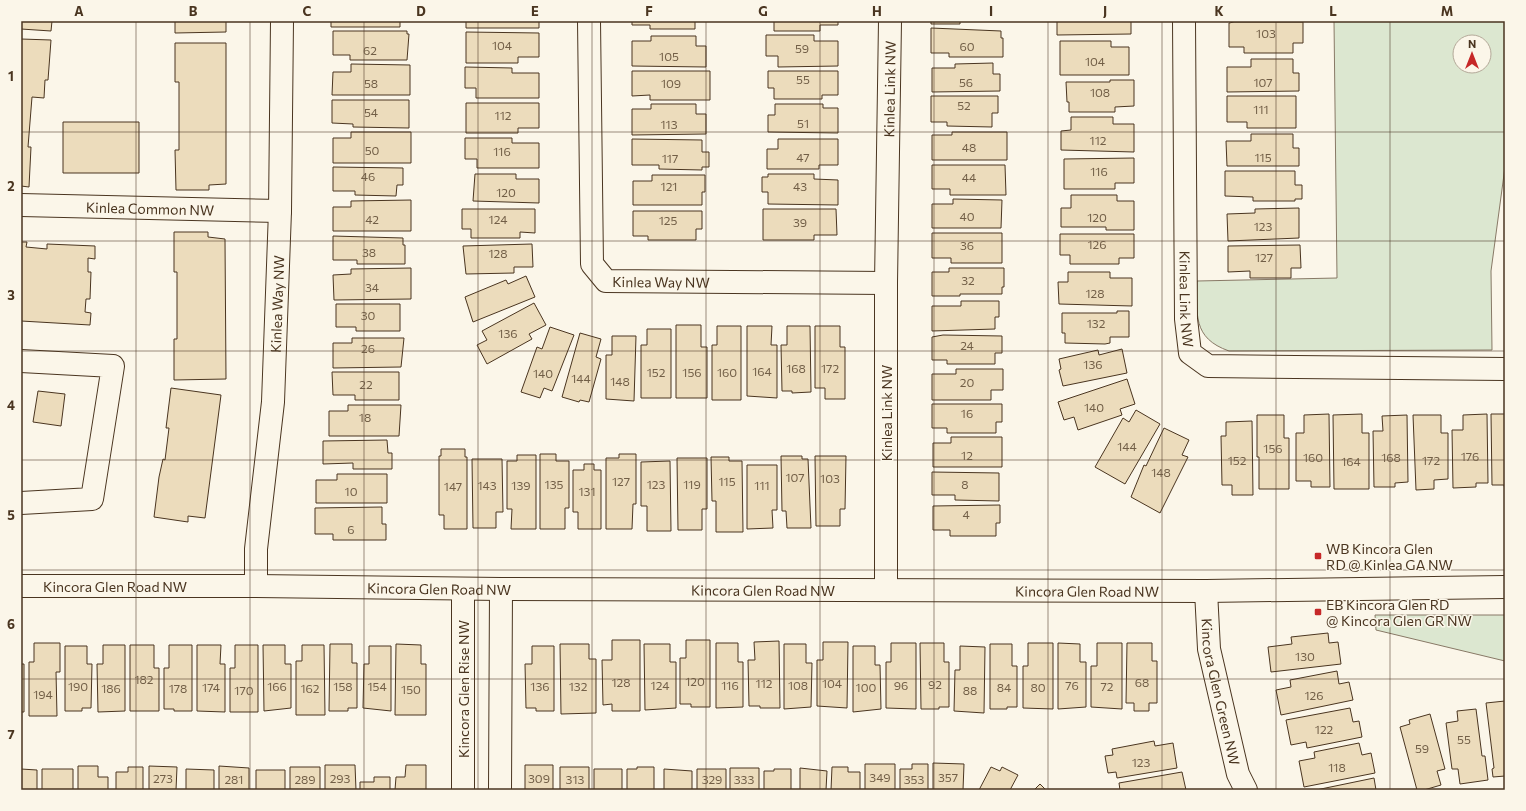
<svg xmlns="http://www.w3.org/2000/svg" width="1526" height="811" font-family="Commissioner,sans-serif">
	<rect width="100%" height="100%" fill="#fbf6e9"/>
	<path fill="#dce7d0" stroke="#887966" fill-rule="evenodd" d="M1334,21H1505V167L1491,271L1492,350L1229,351C1192,338 1197,314 1197,281L1337,278ZM1460,42H1484V66H1460Z
		M1375,615H1505V661L1376,630Z"/>
	<path fill="#ecdcbc" stroke="#4a3520" d="M21,21H52L51,31L21,29Z
		M175,21H226V32L175,33Z
		M331,21H400V27H331Z
		M466,21H539V28H466Z
		M632,21H695V29H650V25H632Z
		M774,21H838V25H820V31H774Z
		M931,21H1001H960V24H931Z
		M1057,21H1131V34L1057,35Z
		M1234,22H1303V43H1293V53H1244V47H1229V23Z
		M931,28L1001,31V38H1003V57H949V53H931Z
		M333,31H407V34H409L407,60H350V55H333Z
		M466,32L539,33V57H518V63H466Z
		M766,35H814V41H838V66L778,67V56H766Z
		M651,36H696V46H706V67L632,66V41H651Z
		M21,39L51,40L48,80H45L44,98L32,97L28,147H31L29,187L21,186Z
		M1060,41H1111V47H1129V75H1060Z
		M175,43H226V184L209,185V190H176L175,150H179V82H175Z
		M1251,59H1293V73H1299V91L1227,92V67H1251Z
		M993,63V74H1000V91L932,92V68H955V64Z
		M351,64L410,65V95H332L333,72H351Z
		M465,67L512,68V73H539V98H476V88H465Z
		M632,71H710V100H650V95L632,96Z
		M768,71H838V95H822V99H774V88H768Z
		M1110,80H1134V106L1115,107V112H1069V102H1067L1066,82H1110Z
		M931,96H998V113H992V127L947,126V122H931Z
		M1227,96H1296V128H1247V122H1227Z
		M332,100H409V128L353,127V124L332,123Z
		M466,103H539V128H518V133H466Z
		M651,104H696V114H706V134L632,135V109H651Z
		M775,104H823V108H838V133L768,132V115H775Z
		M1071,117H1113V124H1134V152L1061,150V131L1071,130Z
		M63,122H139V173H63Z
		M351,132H411V163H333V138H351Z
		M952,132H1007V160H932V135H952Z
		M1251,134H1293V148H1299V166H1227L1226,141H1251Z
		M465,138H512V143H539V168H477V159H465Z
		M632,139L702,140V152H709V167H702V170L659,169V165H632Z
		M778,139H838V165H819V169H767V149H778Z
		M1134,158V183H1115V189H1064V159Z
		M932,165H1005L1006,195H950V189H932Z
		M333,167L403,168V185H397L396,196L355,195V191H333Z
		M1225,171H1295V185H1302V199H1295V201H1253V197L1225,196Z
		M475,174H516V179H539V203L473,201Z
		M768,174H814V179L838,180V205L768,204V192H762V177H768Z
		M652,175H705V192H702V205H633V181H652Z
		M1071,195H1117V201H1134V230H1106V227H1061V208H1071Z
		M953,199L1002,200L1001,228H932V204H953Z
		M411,200V231H333V207H351V201Z
		M1299,208V238L1228,241L1227,214L1255,213V209Z
		M462,209H535V233L520,232V238H471V229H462Z
		M763,209H836L837,235H814V240H763Z
		M633,211H702V229H696V240H648V236H633Z
		M174,232H208V237L225,239L226,379L174,380V339H177V272H174Z
		M932,233H1002V263H951V258H932Z
		M1060,234H1134V258H1119V264H1070V255H1060Z
		M333,236L403,238V245H405V264H357V260H333Z
		M21,242H27L26,247L47,249V244L95,246V259L88,258V272H91L90,299H86L85,312L91,313L90,325L21,321Z
		M532,244L533,267H514V273L466,274L463,246Z
		M1300,245L1301,268H1291V278H1250V271L1228,272V246Z
		M411,268V299L334,300L333,275L351,274V269Z
		M949,268H1004V287H1002V294H960V296H932V272H949Z
		M1068,272H1110V278H1132V306L1059,304L1058,282H1068Z
		M526,276L535,297L473,322L465,297L506,280L508,284Z
		M961,301H999V317H995V329L932,331V306H961Z
		M534,303L546,325L529,334L532,339L487,364L477,345L487,340L482,331Z
		M336,304H400V331H356V327H336Z
		M1117,311H1129V337H1110V343L1105,344L1065,343V333H1062V313H1117Z
		M676,325H701V347H707V398H676Z
		M717,326H741V400H712V345H717Z
		M747,326H772L771,345H777V398L747,396Z
		M787,326H810L811,392L792,393V391H782L781,345H787Z
		M815,326H840V347H845V399H825V388H815Z
		M550,327L574,335L552,391L544,388L540,398L521,392L537,347L542,349Z
		M647,329H671V398H641V345H647Z
		M580,333L601,339L596,357L601,359L589,402L580,400L579,402L562,397Z
		M943,335L1002,336V353H995V364H947V360H932V337Z
		M612,336H636L634,401L606,399V355H612Z
		M352,338H404L401,367L333,368V343H352Z
		M1122,349L1127,373L1063,386L1059,370L1061,369L1059,359L1098,350L1099,355Z
		M956,369H1003V390H991V400H932V374H956Z
		M332,372H399V400H355V395H333Z
		M1127,379L1135,404L1120,409L1122,415L1078,430L1074,417L1064,420L1058,402Z
		M171,388L221,395L205,518L188,516V522L154,517L159,477L163,459L165,460L169,428H166Z
		M38,391L65,394L61,426L33,422Z
		M932,404H1002V422H996V433H947V428H932Z
		M348,405H401L399,436H329V411H348Z
		M1136,410L1160,424L1125,484L1095,467L1123,418L1129,422Z
		M1329,414L1330,487H1311V481H1296V433H1304V415Z
		M1362,414V433H1369V489H1334L1333,415Z
		M1487,414L1488,483H1476V487L1453,488L1452,430H1463V415Z
		M1491,414H1505V490L1504,485H1492Z
		M1257,415H1284V438H1289V489H1259V457H1257Z
		M1407,415L1408,482L1395,483V487H1374L1373,431H1383L1382,416Z
		M1413,415H1441V433H1448V479L1434,480V489L1416,490Z
		M1252,421L1253,495H1232V485H1222L1221,436H1226V422Z
		M1164,428L1189,440L1182,455L1188,457L1160,513L1131,497L1144,465L1146,466Z
		M951,437H1002V467H933V443H951Z
		M387,440L388,453H392V469H353V463L323,464V441Z
		M441,449H465V457H467V529H444V515H439V456H441Z
		M540,454H556V461H569V508H565V529H540Z
		M619,454H636V504H633L632,529H606V458H619Z
		M517,455H536V529H511L512,509H507V461H517Z
		M781,456H802V459H808L811,528H787L786,511H782Z
		M815,456H846L845,509H840V526H816Z
		M711,457H729V461H742L743,532H716V501H712Z
		M677,458H707V509H702V530H678Z
		M472,459H502L503,512H496V528H473Z
		M670,461L671,531H647V506H641V462Z
		M584,464H594V470H601V529H578V512H573V470H584Z
		M747,465H777V510H772L773,528L747,529Z
		M932,472L999,473V501L955,500V495H932Z
		M337,474H387V503H316V480H337Z
		M1000,505V523H996V536H950V530H933V506Z
		M382,507V524H386V540H333V534H315V508Z
		M1328,633L1329,643L1338,642L1341,664L1271,672L1268,647L1292,644L1291,637Z
		M612,640H640V711H612V704L603,705L602,660H612Z
		M686,640H710V707H691V704H680V658H686Z
		M779,641L780,708H760V706H749L748,660H755L754,642Z
		M823,642H848L847,708L817,706V660H823Z
		M34,643H60V672H56L57,716H29V662H34Z
		M716,643H738V662H743V707L716,708Z
		M891,643H916V709L886,708V662H891Z
		M920,643H944V662H949V707H939V709H921Z
		M1028,643H1053V709L1023,708V666H1028Z
		M1058,643L1080,644V662H1086V707L1058,709Z
		M1097,643H1122V709L1091,707V666H1097Z
		M1127,643H1152V661H1157V703H1149V711H1134V703H1126Z
		M330,644H352V663H357V708H348V711H329Z
		M396,644L421,645V664H426V715H395Z
		M560,644H589V659H596V713L561,714Z
		M644,644H670V662H676V708L645,710Z
		M784,644H806V663H812L811,707L784,709Z
		M990,644H1012V666H1017V707H1007V709H990Z
		M103,645H125V711L98,712L97,664H103Z
		M130,645H154V668H159V711H130Z
		M169,645H192V711H174V709H164V668H169Z
		M197,645H221L220,664H225V712L197,711Z
		M235,645H258V712H230V668H235Z
		M263,645H285V664H291V708L264,711Z
		M302,645H324L325,715H296V661H302Z
		M65,646H87V664H92L91,708H82V711H65Z
		M369,646H391V711L363,708L364,664H369Z
		M532,646H554V711H536V708H526L525,664H532Z
		M853,646H875V665H880L881,709L853,712Z
		M960,646L985,647L984,713L954,711L955,670H960Z
		M21,664H24V712H21Z
		M1337,671L1339,684L1349,682L1353,700L1281,715L1276,690L1291,687L1290,680Z
		M1505,701V776L1493,777L1492,769L1494,768L1486,703Z
		M1350,708L1353,722L1359,721L1362,737L1307,748L1306,742L1291,745L1286,720Z
		M1476,709L1482,756H1485L1488,780L1460,784L1458,769H1452L1446,723L1458,721L1457,711Z
		M1430,714L1445,769L1437,771L1441,785L1424,790H1417L1400,727L1410,724L1409,720Z
		M1154,741L1155,746L1173,743L1177,768L1117,778L1116,772L1108,773L1105,756L1113,755L1112,749Z
		M1359,743L1362,755L1371,753L1375,773L1304,787L1299,761L1315,758L1314,752Z
		M933,763L964,764L963,790H933Z
		M865,764H895V790H865Z
		M912,764H928V790H900V769H912Z
		M325,765H355L356,790H325Z
		M406,765H426V790H395L396,777H405Z
		M525,765H553V790H525Z
		M78,766H98V777H108V790H78Z
		M149,766L177,767L176,790H149Z
		M219,766L249,768V790H219Z
		M128,767H143V790H116V772H128Z
		M290,767H320V790H290Z
		M560,767H589V790H560Z
		M637,767H654V790H627V769H637Z
		M832,767H848V772H860V790H831Z
		M991,767L1000,771L1002,767L1018,775L1010,790H979Z
		M730,768H759V790H730Z
		M800,768L827,771L826,790H800Z
		M21,769L37,770V790H21Z
		M42,769H73V790H42Z
		M186,769L214,770V790H186Z
		M594,769H622V790H594Z
		M664,769L692,771V790H664Z
		M697,769H726V790H697Z
		M774,769H791V790H764V771H774Z
		M256,770H285V790H256Z
		M1182,772L1186,790H1120L1119,783Z
		M374,777H390V790H360V782H374Z
		M1374,778L1376,790H1316Z
		M1040,784L1046,790H1034Z"/>
	<g fill="none" stroke-linecap="round" stroke-linejoin="round">
		<defs>
			<g id="minor">
				<path id="s1" d="M589,21L592,264L606,281L886,283"/>
				<path id="s2" d="M1184,21L1186,319L1190,353L1208,366L1505,369"/>
				<path id="s3" d="M21,205L280,211"/>
				<path d="M21,361L113,366L92,499L21,503"/>
				<path id="s4" d="M21,586H256L501,589L1206,591L1505,587"/>
				<path id="s5" d="M256,586V549L273,402L280,211L282,21"/>
				<path d="M463,589V790"/>
				<path id="s6" d="M886,590V283L890,21"/>
				<path id="s7" d="M1206,591L1209,649L1238,774L1246,790"/>
				<path d="M500,790L501,589"/>
			</g>
		</defs>
		<use href="#minor" stroke="#4a3520" stroke-width="24"/>
		<use href="#minor" stroke="#fbf6e9" stroke-width="22"/>
	</g>
	<path fill="none" stroke="#4a3520" stroke-width="1" stroke-opacity="0.55" d="M136,21V790M250,21V790M364,21V790M478,21V790M592,21V790M706,21V790M820,21V790M934,21V790M1048,21V790M1162,21V790M1276,21V790M1390,21V790M21,132H1505M21,241H1505M21,351H1505M21,460H1505M21,570H1505M21,679H1505"/>
	<g fill="#c62828" stroke="#fbf6e9" stroke-width="1.5">
		<rect x="1314" y="552" width="8" height="8" rx="2"/>
		<rect x="1314" y="608" width="8" height="8" rx="2"/>
	</g>
	<g text-anchor="middle" dominant-baseline="central" stroke-width="3" stroke-linejoin="round" paint-order="stroke">
		<g font-size="12" fill="#725f47">
			<text x="1266" y="33">103</text>
			<text x="502" y="45">104</text>
			<text x="967" y="46">60</text>
			<text x="802" y="48">59</text>
			<text x="370" y="50">62</text>
			<text x="669" y="56">105</text>
			<text x="1095" y="61">104</text>
			<text x="803" y="79">55</text>
			<text x="966" y="82">56</text>
			<text x="1263" y="82">107</text>
			<text x="371" y="83">58</text>
			<text x="671" y="83">109</text>
			<text x="1100" y="92">108</text>
			<text x="964" y="105">52</text>
			<text x="1261" y="109">111</text>
			<text x="371" y="112">54</text>
			<text x="503" y="115">112</text>
			<text x="803" y="123">51</text>
			<text x="669" y="124">113</text>
			<text x="1098" y="140">112</text>
			<text x="969" y="147">48</text>
			<text x="372" y="150">50</text>
			<text x="502" y="151">116</text>
			<text x="803" y="157">47</text>
			<text x="1263" y="157">115</text>
			<text x="670" y="158">117</text>
			<text x="1099" y="171">116</text>
			<text x="368" y="176">46</text>
			<text x="969" y="177">44</text>
			<text x="669" y="186">121</text>
			<text x="800" y="186">43</text>
			<text x="506" y="192">120</text>
			<text x="967" y="216">40</text>
			<text x="1097" y="217">120</text>
			<text x="372" y="219">42</text>
			<text x="498" y="219">124</text>
			<text x="668" y="220">125</text>
			<text x="800" y="222">39</text>
			<text x="1263" y="226">123</text>
			<text x="1097" y="244">126</text>
			<text x="967" y="245">36</text>
			<text x="369" y="252">38</text>
			<text x="498" y="253">128</text>
			<text x="1264" y="257">127</text>
			<text x="968" y="280">32</text>
			<text x="372" y="287">34</text>
			<text x="1095" y="293">128</text>
			<text x="368" y="315">30</text>
			<text x="1096" y="323">132</text>
			<text x="508" y="333">136</text>
			<text x="967" y="345">24</text>
			<text x="368" y="348">26</text>
			<text x="1093" y="364">136</text>
			<text x="796" y="368">168</text>
			<text x="830" y="368">172</text>
			<text x="762" y="371">164</text>
			<text x="656" y="372">152</text>
			<text x="692" y="372">156</text>
			<text x="727" y="372">160</text>
			<text x="543" y="373">140</text>
			<text x="581" y="378">144</text>
			<text x="620" y="381">148</text>
			<text x="967" y="382">20</text>
			<text x="366" y="384">22</text>
			<text x="1094" y="407">140</text>
			<text x="967" y="413">16</text>
			<text x="365" y="417">18</text>
			<text x="1127" y="446">144</text>
			<text x="1273" y="448">156</text>
			<text x="967" y="455">12</text>
			<text x="1470" y="456">176</text>
			<text x="1313" y="457">160</text>
			<text x="1391" y="457">168</text>
			<text x="1237" y="460">152</text>
			<text x="1431" y="460">172</text>
			<text x="1351" y="461">164</text>
			<text x="1161" y="472">148</text>
			<text x="795" y="477">107</text>
			<text x="830" y="478">103</text>
			<text x="621" y="481">127</text>
			<text x="727" y="481">115</text>
			<text x="554" y="484">135</text>
			<text x="656" y="484">123</text>
			<text x="692" y="484">119</text>
			<text x="965" y="484">8</text>
			<text x="487" y="485">143</text>
			<text x="521" y="485">139</text>
			<text x="762" y="485">111</text>
			<text x="453" y="486">147</text>
			<text x="351" y="491">10</text>
			<text x="587" y="491">131</text>
			<text x="966" y="514">4</text>
			<text x="351" y="529">6</text>
			<text x="1305" y="656">130</text>
			<text x="144" y="679">182</text>
			<text x="695" y="681">120</text>
			<text x="621" y="682">128</text>
			<text x="1142" y="682">68</text>
			<text x="764" y="683">112</text>
			<text x="832" y="683">104</text>
			<text x="935" y="684">92</text>
			<text x="660" y="685">124</text>
			<text x="730" y="685">116</text>
			<text x="798" y="685">108</text>
			<text x="901" y="685">96</text>
			<text x="1072" y="685">76</text>
			<text x="78" y="686">190</text>
			<text x="277" y="686">166</text>
			<text x="343" y="686">158</text>
			<text x="377" y="686">154</text>
			<text x="540" y="686">136</text>
			<text x="578" y="686">132</text>
			<text x="1107" y="686">72</text>
			<text x="211" y="687">174</text>
			<text x="866" y="687">100</text>
			<text x="1004" y="687">84</text>
			<text x="1038" y="687">80</text>
			<text x="111" y="688">186</text>
			<text x="178" y="688">178</text>
			<text x="310" y="688">162</text>
			<text x="411" y="689">150</text>
			<text x="244" y="690">170</text>
			<text x="970" y="690">88</text>
			<text x="43" y="694">194</text>
			<text x="1314" y="695">126</text>
			<text x="1324" y="729">122</text>
			<text x="1464" y="739">55</text>
			<text x="1422" y="748">59</text>
			<text x="1141" y="762">123</text>
			<text x="1337" y="767">118</text>
			<text x="880" y="777">349</text>
			<text x="948" y="777">357</text>
			<text x="163" y="778">273</text>
			<text x="340" y="778">293</text>
			<text x="539" y="778">309</text>
			<text x="234" y="779">281</text>
			<text x="305" y="779">289</text>
			<text x="575" y="779">313</text>
			<text x="712" y="779">329</text>
			<text x="744" y="779">333</text>
			<text x="914" y="779">353</text>
		</g>
		<g font-size="14" fill="#4a3520" stroke="#fbf6e9">
			<text stroke="none"><textPath href="#s6" startOffset="501">Kinlea Link NW</textPath></text>
			<text stroke="none"><textPath href="#s3" startOffset="129">Kinlea Common NW</textPath></text>
			<text stroke="none"><textPath href="#s1" startOffset="320">Kinlea Way NW</textPath></text>
			<text stroke="none"><textPath href="#s2" startOffset="278">Kinlea Link NW</textPath></text>
			<text stroke="none"><textPath href="#s5" startOffset="283">Kinlea Way NW</textPath></text>
			<text transform="translate(886 413) rotate(-90)">Kinlea Link NW</text>
			<text stroke="none"><textPath href="#s4" startOffset="94">Kincora Glen Road NW</textPath></text>
			<text stroke="none"><textPath href="#s4" startOffset="418">Kincora Glen Road NW</textPath></text>
			<text stroke="none"><textPath href="#s4" startOffset="742">Kincora Glen Road NW</textPath></text>
			<text stroke="none"><textPath href="#s4" startOffset="1066">Kincora Glen Road NW</textPath></text>
			<text transform="translate(463 689) rotate(-90)">Kincora Glen Rise NW</text>
			<text stroke="none"><textPath href="#s7" startOffset="102">Kincora Glen Green NW</textPath></text>
		</g>
		<g font-size="14" fill="#4a3520" stroke="#fbf6e9" text-anchor="start">
			<text x="1326" y="548">WB Kincora Glen<tspan x="1326" dy="16">RD @ Kinlea GA NW</tspan></text>
			<text x="1326" y="604">EB Kincora Glen RD<tspan x="1326" dy="16">@ Kincora Glen GR NW</tspan></text>
		</g>
	</g>
	<rect width="1526" height="811" fill="none" stroke="#fbf6e9" stroke-width="44"/>
	<g transform="translate(1472 54)"><circle r="19" fill="#fbf6e9" stroke="#b4a999"/>
	<path d="M0-3L7 15L0 10L-7 15Z" fill="#c62828"/>
	<text y="-6" font-size="11" font-weight="bold" text-anchor="middle" fill="#4a3520">N</text>
	</g>
	<rect x="22" y="22" width="1482" height="767" fill="none" stroke="#4a3520" stroke-width="1.5"/>
	<g font-size="13" text-anchor="middle" font-weight="bold" fill="#4a3520">
		<text x="79" y="16">A</text>
		<text x="193" y="16">B</text>
		<text x="307" y="16">C</text>
		<text x="421" y="16">D</text>
		<text x="535" y="16">E</text>
		<text x="649" y="16">F</text>
		<text x="763" y="16">G</text>
		<text x="877" y="16">H</text>
		<text x="991" y="16">I</text>
		<text x="1105" y="16">J</text>
		<text x="1219" y="16">K</text>
		<text x="1333" y="16">L</text>
		<text x="1447" y="16">M</text>
		<text x="11" y="81">1</text>
		<text x="11" y="191">2</text>
		<text x="11" y="300">3</text>
		<text x="11" y="410">4</text>
		<text x="11" y="520">5</text>
		<text x="11" y="629">6</text>
		<text x="11" y="739">7</text>
	</g>
</svg>
